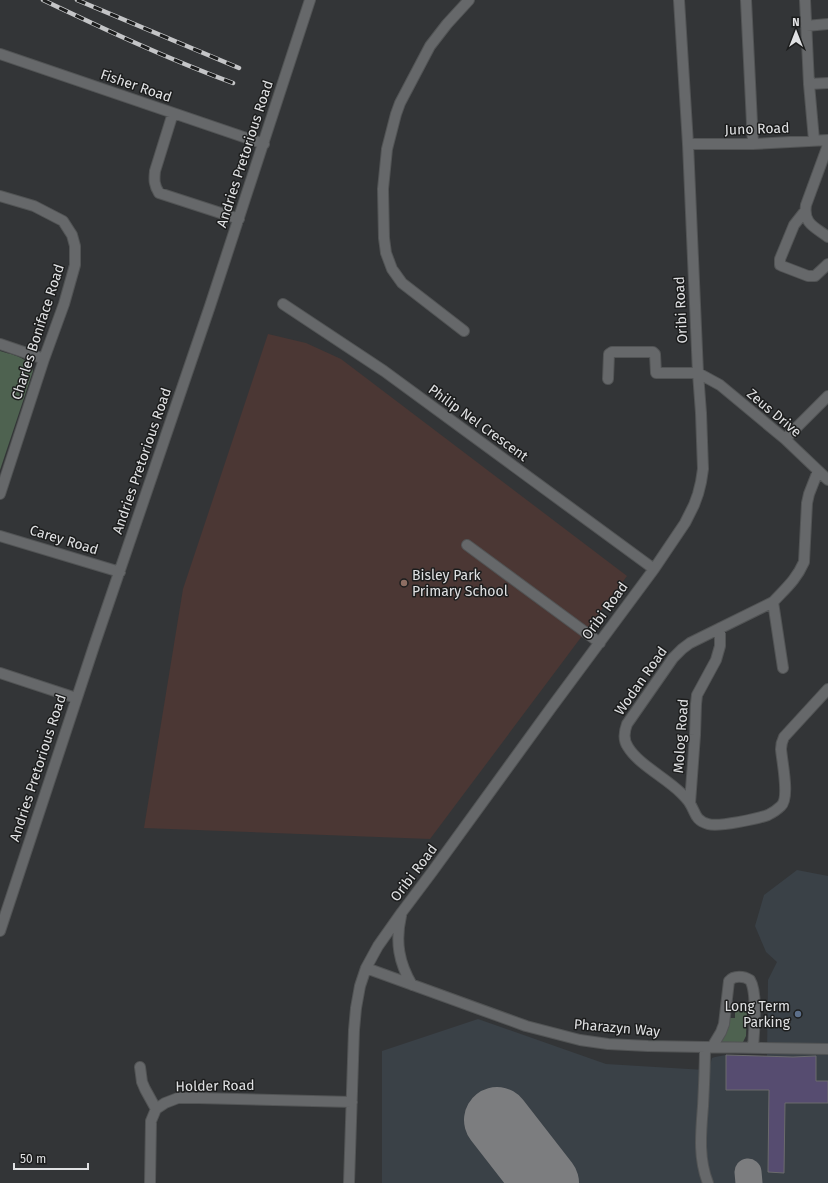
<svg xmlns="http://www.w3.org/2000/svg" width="828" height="1183" font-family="'Fira Sans',sans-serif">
	<rect width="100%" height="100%" fill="#333537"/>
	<path fill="#3a4147" d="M797,870L828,876V1183H382V1051L478,1019L606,1064L705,1070L709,1069L712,1058L715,1057L726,1055L767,1056L768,980L777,962L766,952L755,926L764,895Z"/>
	<path fill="#4b3734" d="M268,334L306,343L341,359L627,576L430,839L144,828L183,589Z"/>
	<path fill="#4e6250" d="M0,351C13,355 28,357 33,371L0,470Z
		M735,1005L747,1006L746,1036L743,1042H721L725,1031L727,1018H735Z"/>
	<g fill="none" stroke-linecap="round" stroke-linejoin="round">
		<path stroke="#7c7d7f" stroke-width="27" d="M748,1172L749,1183"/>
		<path stroke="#7c7d7f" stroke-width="66" d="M497,1120L546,1183"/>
	</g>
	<path fill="#564c70" stroke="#6b6b6d" d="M726,1055L793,1057L816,1056V1081H828V1103H785L784,1173L768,1172L769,1090H726Z"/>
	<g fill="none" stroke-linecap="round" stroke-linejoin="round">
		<defs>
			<path id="minor" d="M746,0L753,144
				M805,0L809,84L814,140
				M806,26L828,24
				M0,54L264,144
				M809,84L828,83
				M173,113L155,171C154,180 154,185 159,193L239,219
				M688,144H753L828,140
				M828,145L806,205C803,224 815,227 828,237
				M0,196L34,206L63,221L72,235L75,246V265L64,304L44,359L0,494
				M805,211L794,225L780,259V265L782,266L808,276H815L828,264
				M283,304L384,371L654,569
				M464,331L402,283L392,269L386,253L384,238L383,189L387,149L396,114L400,103L430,46L447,24L469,0
				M0,344L44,359
				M608,379L609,354L612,352H653L655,354L656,373H698L720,385L785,439L828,480
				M785,439L828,396
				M0,536L120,572
				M467,545L600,643
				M773,602L690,643L682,649L673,658L627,724C624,732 623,740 628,747C638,764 666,778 681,793C684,796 687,799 689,802C696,812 694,820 708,824C719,827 757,819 768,815C772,813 778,809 781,806C790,798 782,762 781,749C781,745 782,741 784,737L828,689
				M783,668L773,602C786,588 796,580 804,562L807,503L809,494L818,471
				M0,673L76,698
				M690,803L695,735L696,704L697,695L716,660L720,646V628
				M401,916C395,942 399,963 412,985
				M0,931L94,646L210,306L310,0
				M366,968L526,1026L580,1040L608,1044L648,1046L828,1049
				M705,1047C705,1067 704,1086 703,1106C701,1132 698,1158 708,1183
				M712,1047L721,1032L724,1024L729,981C734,975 744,976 750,980C758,993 754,1031 753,1048
				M140,1067L142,1082L145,1089L156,1109
				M150,1183L151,1121L156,1109L165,1103L178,1098H198L352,1102
				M349,1183L354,1030L356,1008L360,986L366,968L378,946L402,912L432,872L551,708L654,569L685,523L694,505L698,494L701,482L703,469L701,413L698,373L688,144L679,0"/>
		</defs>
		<use href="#minor" stroke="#525455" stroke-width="12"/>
		<use href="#minor" stroke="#66686a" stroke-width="10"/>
		<defs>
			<path id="rail" d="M43,0C106,30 168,59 233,83
				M77,0L239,68"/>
		</defs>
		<use href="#rail" stroke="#c4c5c7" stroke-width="4.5"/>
		<use href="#rail" stroke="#1c1d1d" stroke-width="3" stroke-dasharray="9" stroke-linecap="butt"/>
	</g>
	<circle fill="#8d6e63" stroke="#1c1d1d" stroke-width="1.5" cx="404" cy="583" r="4"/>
	<circle fill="#5c6f8a" stroke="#1c1d1d" stroke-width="1.5" cx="798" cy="1014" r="4"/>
	<g text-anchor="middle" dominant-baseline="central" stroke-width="3" stroke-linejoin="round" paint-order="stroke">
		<g font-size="14" fill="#e0e1e3" stroke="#1c1d1d">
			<text transform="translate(136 86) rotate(19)">Fisher Road</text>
			<text transform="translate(757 129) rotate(-2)">Juno Road</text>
			<text transform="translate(245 154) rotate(-72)">Andries Pretorious Road</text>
			<text transform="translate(681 310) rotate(-93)">Oribi Road</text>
			<text transform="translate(38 332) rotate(-72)">Charles Boniface Road</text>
			<text transform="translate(774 413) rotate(40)">Zeus Drive</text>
			<text transform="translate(478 423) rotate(36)">Philip Nel Crescent</text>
			<text transform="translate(142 461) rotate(-71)">Andries Pretorious Road</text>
			<text transform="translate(64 540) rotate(17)">Carey Road</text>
			<text transform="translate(605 611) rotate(-54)">Oribi Road</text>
			<text transform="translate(641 681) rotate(-55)">Wodan Road</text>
			<text transform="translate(681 736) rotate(-86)">Molog Road</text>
			<text transform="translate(38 768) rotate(-72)">Andries Pretorious Road</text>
			<text transform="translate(414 873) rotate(-53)">Oribi Road</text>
			<text transform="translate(617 1028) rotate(5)">Pharazyn Way</text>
			<text transform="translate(215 1086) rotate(-1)">Holder Road</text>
		</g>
		<g font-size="14" fill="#e0e1e3" stroke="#1c1d1d" text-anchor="start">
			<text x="412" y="575">Bisley Park<tspan x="412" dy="16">Primary School</tspan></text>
			<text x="790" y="1006" text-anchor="end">Long Term<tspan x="790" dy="16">Parking</tspan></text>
		</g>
	</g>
	<g transform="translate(796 32)" stroke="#1c1d1d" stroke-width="3" paint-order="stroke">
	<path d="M0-3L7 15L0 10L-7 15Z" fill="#e0e1e3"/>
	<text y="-6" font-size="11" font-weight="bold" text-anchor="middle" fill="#e0e1e3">N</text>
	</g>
	<path d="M14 1163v6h74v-6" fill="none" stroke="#e0e1e3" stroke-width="2"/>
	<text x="20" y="1163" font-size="12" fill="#e0e1e3" stroke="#1c1d1d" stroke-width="3" paint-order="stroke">50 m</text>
</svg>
